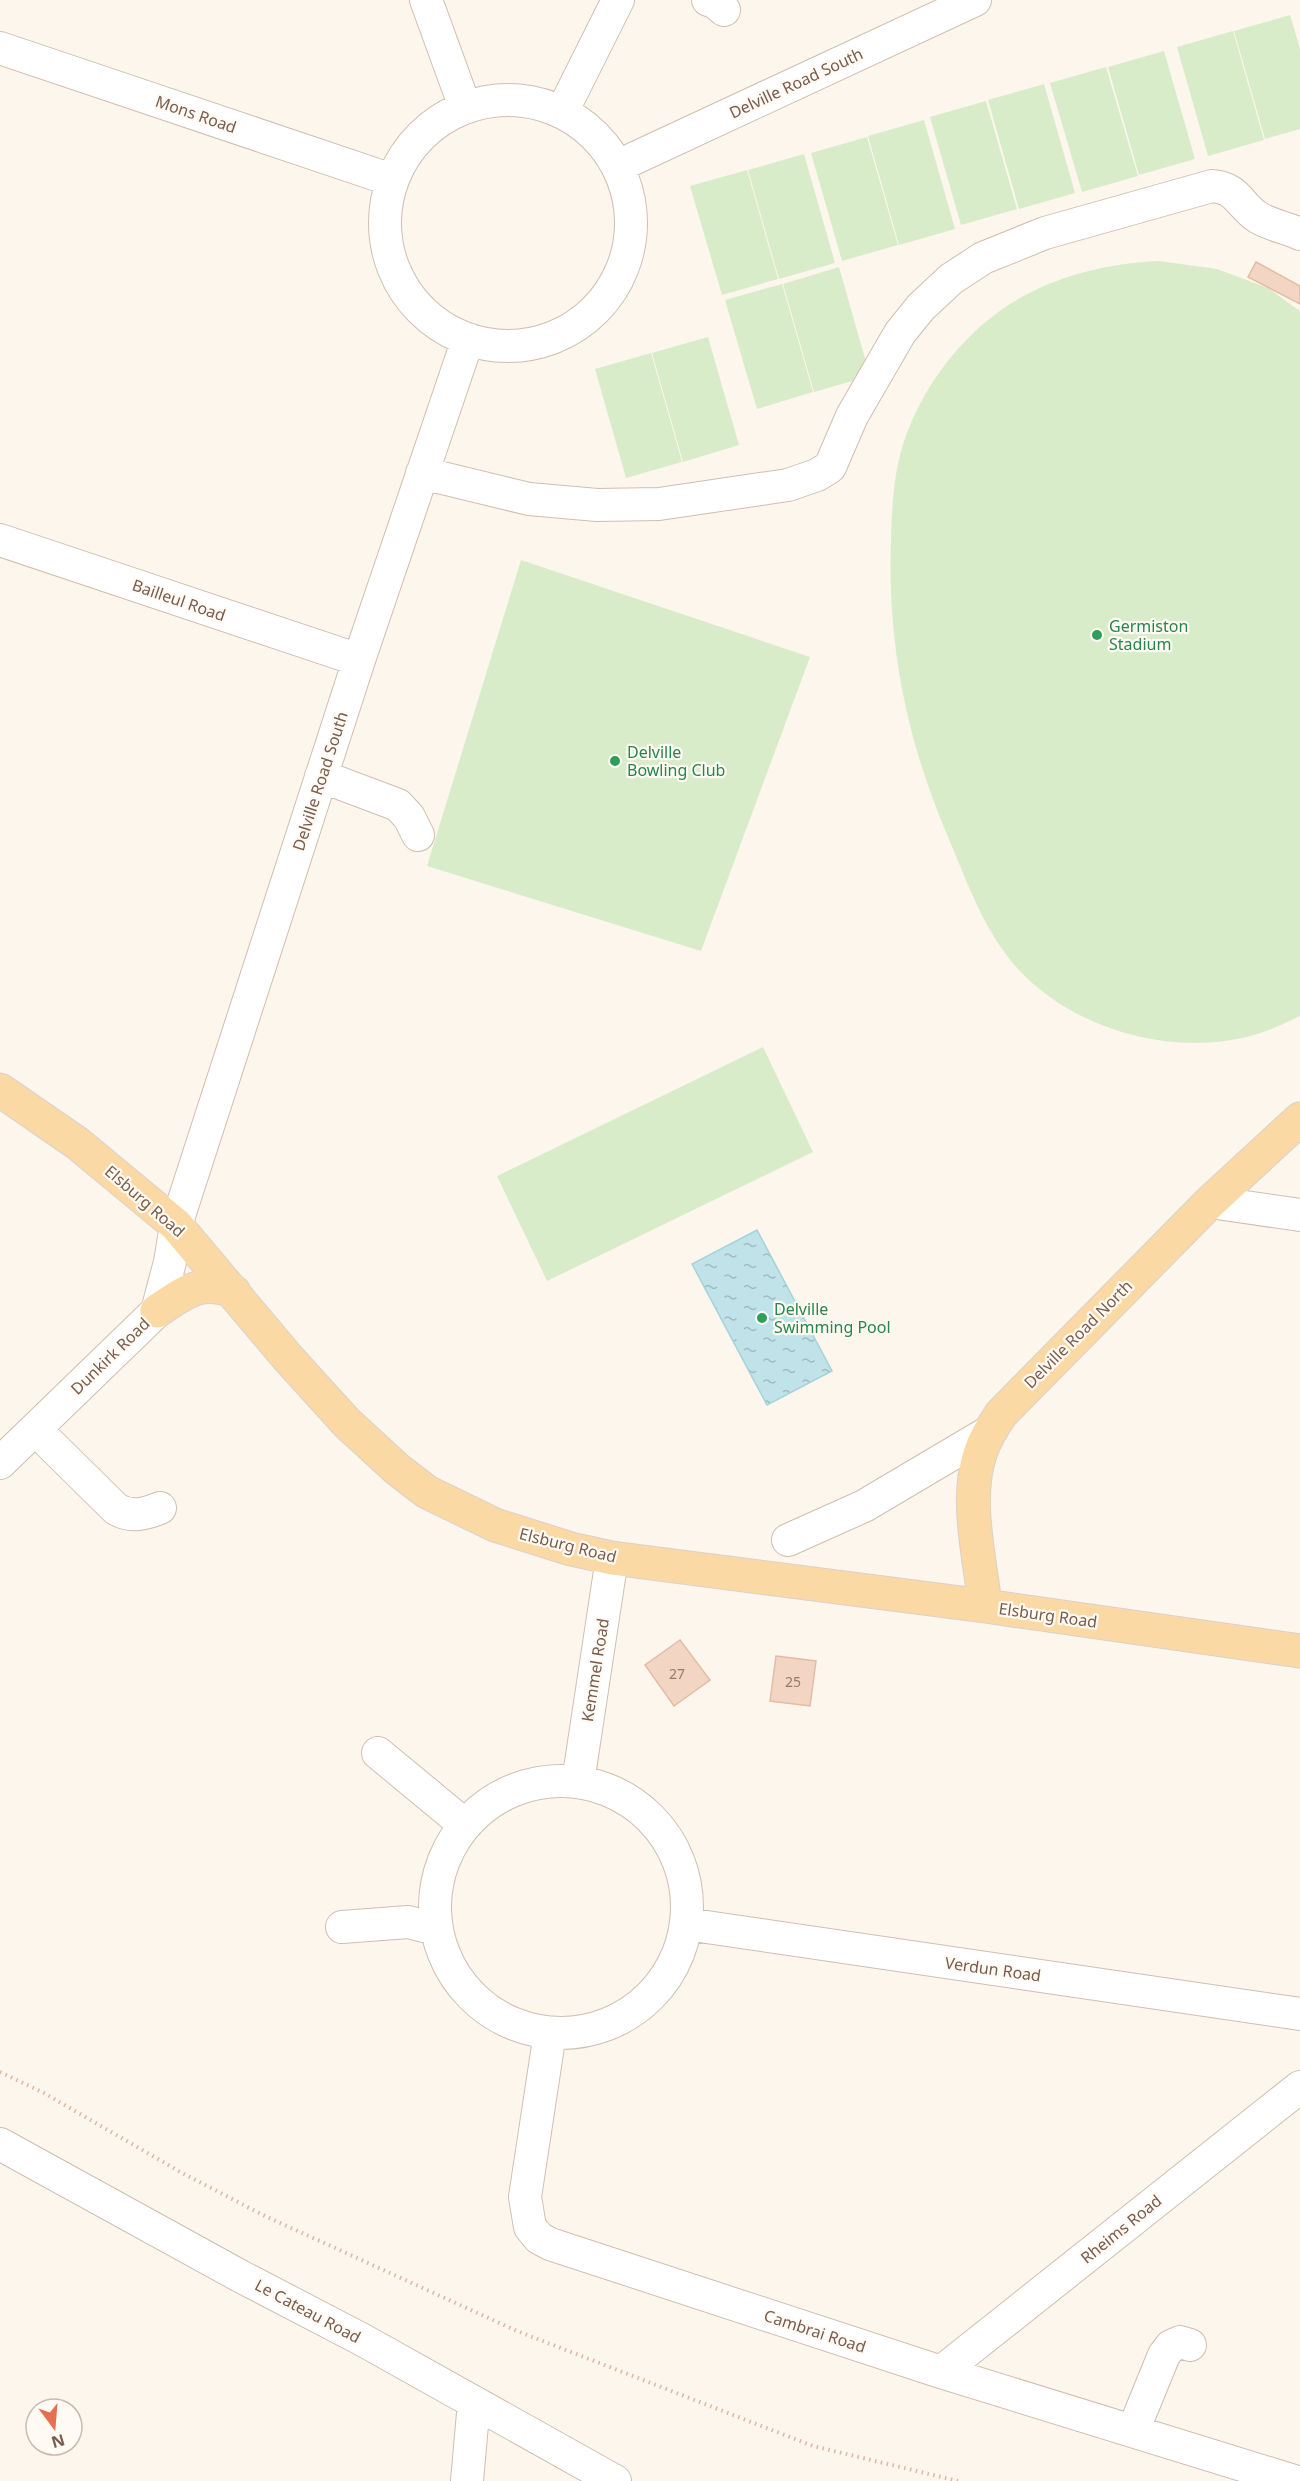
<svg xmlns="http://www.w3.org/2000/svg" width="1300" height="2481" font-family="'Noto Sans',sans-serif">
	<defs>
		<pattern id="water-ripples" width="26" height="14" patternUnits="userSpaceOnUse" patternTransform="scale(1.5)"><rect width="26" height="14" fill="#bfe3e8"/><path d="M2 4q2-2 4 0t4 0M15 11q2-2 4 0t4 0" fill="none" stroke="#a0bbbe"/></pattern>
	</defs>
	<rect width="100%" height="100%" fill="#fdf6ec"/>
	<path fill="#d8ecc9" d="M1290,15L1300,49V129L1265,139L1234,31Z
		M1233,31L1264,140L1208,156L1177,47Z
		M1164,51L1195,159L1139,175L1108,67Z
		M1106,67L1138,176L1082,192L1050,83Z
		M1044,84L1075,193L1019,209L988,100Z
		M986,101L1017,209L961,225L930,117Z
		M924,120L955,229L899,245L868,136Z
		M867,137L898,245L842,261L811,153Z
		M804,154L835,263L779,279L748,170Z
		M747,170L778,279L722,295L690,186Z
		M1159,261L1217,269L1268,288L1300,311V1016C1284,1024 1268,1031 1250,1036C1171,1057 1073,1029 1018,969C984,931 968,884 948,837C907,741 887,644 891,539C892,503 894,467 907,433C923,391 949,354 982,325C1031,282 1095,264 1159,261Z
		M839,267L870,376L814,392L783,284Z
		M782,284L813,392L757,409L725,300Z
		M708,337L739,445L683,462L652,353Z
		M651,353L682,462L626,478L595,369Z
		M521,560L810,657L701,951L427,866Z
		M763,1047L813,1152L547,1281L497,1176Z"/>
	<path fill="url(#water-ripples)" stroke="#a5d3da" stroke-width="1.5" d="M757,1230L832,1371L767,1405L692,1264Z"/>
	<path fill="#f3d5c3" stroke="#e6bba3" stroke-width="1.5" d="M1256,262L1300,286V304L1248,277Z
		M680,1640L710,1680L674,1706L645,1665Z
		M776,1656L816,1661L810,1706L770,1701Z"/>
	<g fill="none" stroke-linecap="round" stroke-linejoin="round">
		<defs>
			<path id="minor" d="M426,0L465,107
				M708,0H712L724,10
				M0,48L392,180
				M385 223a123 123 0 1 1 246 0a123 123 0 1 1-246 0Z
				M562,112L618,0
				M618,166L975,0
				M422,473L529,499L597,505L659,504L788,485L817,475L830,467L852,416L900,333L921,307L951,279L983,258L1045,233L1212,186C1239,188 1239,206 1259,218C1271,225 1287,228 1300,234
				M0,540L359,660
				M321,776L398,805L409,817L418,835
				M1210,1202L1300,1215
				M35,1429L116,1509C131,1518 145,1514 160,1508
				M0,1463L157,1311L170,1262L176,1225L359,660L468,339
				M788,1540L864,1506L989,1432
				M378,1753L465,1825
				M435 1907a126 126 0 1 1 252 0a126 126 0 1 1-252 0Z
				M578,1782L612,1558
				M686,1924L1300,2014
				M342,1927L408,1922L436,1929
				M550,2033L525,2197L530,2227L539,2238L550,2244L941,2372L1294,2481
				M0,2144L240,2276L361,2339L615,2481
				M941,2372L1300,2087
				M1133,2431L1164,2355L1171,2346L1180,2342L1190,2345
				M467,2481L474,2402"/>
			<path id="major" d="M0,1090L77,1143L176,1225L288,1358L347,1423L397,1469L427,1492L495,1525L571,1549L612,1558L985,1606L1300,1651
				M157,1311C184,1293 201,1278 234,1292
				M985,1606C980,1557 964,1499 981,1451C986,1437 993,1426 1001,1414L1210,1202L1300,1119"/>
		</defs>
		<use href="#minor" stroke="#d1beb0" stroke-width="34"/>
		<use href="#major" stroke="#dad1cd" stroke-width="35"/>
		<path stroke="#d9b8a5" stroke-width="4" stroke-dasharray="1.5 4.5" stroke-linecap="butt" d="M0,2072L44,2093L182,2173L265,2216L517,2331L813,2446L958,2481"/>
		<use href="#minor" stroke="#fff" stroke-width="32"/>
		<use href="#major" stroke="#fbd9a5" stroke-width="33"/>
	</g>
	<g fill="#2e9e5b" stroke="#fffaf3" stroke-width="2">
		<circle cx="1097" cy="635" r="6"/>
		<circle cx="615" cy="761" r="6"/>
		<circle cx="762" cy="1318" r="6"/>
	</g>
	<g text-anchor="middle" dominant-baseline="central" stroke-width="4.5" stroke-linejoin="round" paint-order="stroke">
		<g font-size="14" fill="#987a6a">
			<text x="677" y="1673">27</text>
			<text x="793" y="1681">25</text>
		</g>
		<g font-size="16" fill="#7a5c4d" stroke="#fffaf3">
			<text transform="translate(796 83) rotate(-25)">Delville Road South</text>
			<text transform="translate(196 114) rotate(19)">Mons Road</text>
			<text transform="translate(179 600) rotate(19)">Bailleul Road</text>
			<text transform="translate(320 781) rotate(-72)">Delville Road South</text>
			<text transform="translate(145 1201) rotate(41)">Elsburg Road</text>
			<text transform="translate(1078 1334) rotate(-45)">Delville Road North</text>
			<text transform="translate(110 1356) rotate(-44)">Dunkirk Road</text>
			<text transform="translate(568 1545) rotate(14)">Elsburg Road</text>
			<text transform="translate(1048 1615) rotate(8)">Elsburg Road</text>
			<text transform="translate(595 1670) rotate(-81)">Kemmel Road</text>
			<text transform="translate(993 1969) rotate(8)">Verdun Road</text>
			<text transform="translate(1121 2229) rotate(-39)">Rheims Road</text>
			<text transform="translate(308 2311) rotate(28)">Le Cateau Road</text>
			<text transform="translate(815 2331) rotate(18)">Cambrai Road</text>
		</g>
		<g font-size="16" fill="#27864d" stroke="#fffaf3" text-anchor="start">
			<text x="1109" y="626">Germiston<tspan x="1109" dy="18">Stadium</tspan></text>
			<text x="627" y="752">Delville<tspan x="627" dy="18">Bowling Club</tspan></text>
			<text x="774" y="1309">Delville<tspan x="774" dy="18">Swimming Pool</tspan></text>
		</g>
	</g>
	<g transform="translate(54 2427) rotate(164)"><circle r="28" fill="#fffaf3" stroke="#cabbb1" stroke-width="1.5"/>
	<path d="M0-4.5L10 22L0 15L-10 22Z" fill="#e76f51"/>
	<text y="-9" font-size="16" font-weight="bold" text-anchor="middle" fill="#7a5c4d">N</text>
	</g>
</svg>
